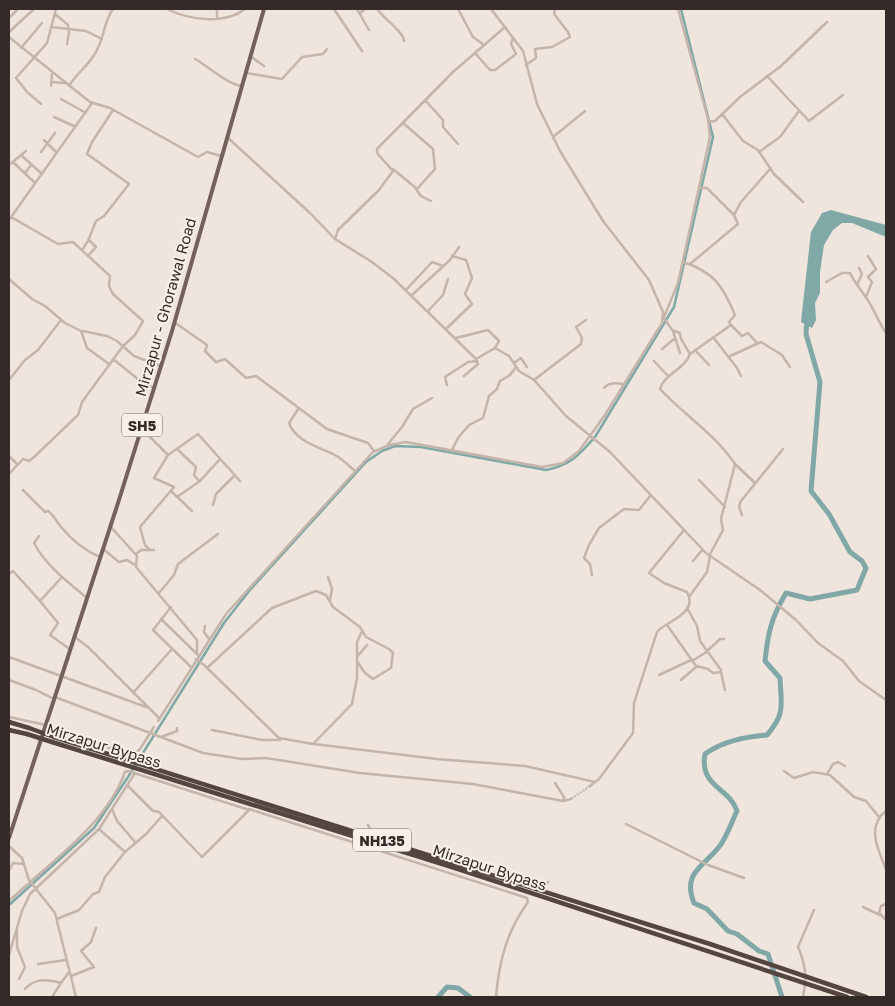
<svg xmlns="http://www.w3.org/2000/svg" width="895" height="1006" font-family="'Golos Text',sans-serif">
	<rect width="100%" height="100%" fill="#efe5dd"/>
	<path fill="#7fa8a6" d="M831,210L886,225V237L852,223H842L833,230L824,245L820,272V293L815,303L816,320L812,328L801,322L811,232L822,213Z"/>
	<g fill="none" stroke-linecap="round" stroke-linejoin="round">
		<path stroke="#7fa8a6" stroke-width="2.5" d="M9,905L94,828L128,777L224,623L249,591L366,462L382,451L395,446L421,447L546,470C571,465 579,455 595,437L674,307L713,137L681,9"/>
		<path stroke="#7fa8a6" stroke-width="5" d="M438,997L447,987L458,988L470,997
			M782,997L768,954L759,951L737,934L728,931L707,909L694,903C682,873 703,867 719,847C727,837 731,823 737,811C729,787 699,787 705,754C723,741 745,737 767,735C786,713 781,705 780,678L765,661C768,633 771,618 786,593L810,599L857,590L866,568L862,561L850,552L829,514L811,491L820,382L806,334L807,319"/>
		<path stroke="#cac0b9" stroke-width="2.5" stroke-dasharray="2.5 1" stroke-linecap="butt" d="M571,799L590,786"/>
		<path stroke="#c5b4aa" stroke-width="2.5" d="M167,9C189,20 225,25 245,9
			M334,9L362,51
			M357,9L369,30
			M377,9C384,19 404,32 404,41
			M458,9L473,37L484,45
			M360,13L365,9
			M55,14L68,25L69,33L67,44
			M217,17V9
			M9,18L18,9
			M51,27L86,31L102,39
			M9,32L34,9
			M9,37L90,102L110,108L198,157L207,152L221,156
			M21,48L42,23
			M475,53L490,70H495L516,54L511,44L513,38
			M250,56L264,66
			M195,59C208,66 228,85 242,86
			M526,65L536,58L535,49L552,47L570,37L568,32L554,14L555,9
			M246,73L282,79L302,57L323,54L327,49
			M767,76L809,121L843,95
			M52,82L65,83
			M51,86L52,74
			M69,86C76,74 87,67 94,55C105,39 103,22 113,9
			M61,99L86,113
			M425,100L443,120V127L458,144
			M41,104L27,92L16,78L47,43L56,9
			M722,114L743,141L758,150L774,174L803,202
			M54,117L74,126
			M708,122L715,121L740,97L781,66L827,22
			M227,137L310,213L335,239L372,262L394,279L476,359L495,348L509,356L519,371L534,380L566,416L610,452L706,553L760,590L796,620L818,643L843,661L859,681L886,700
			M553,137L585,111
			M44,140L57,153
			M41,152L55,133
			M759,152L780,137L799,111
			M21,155L42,174
			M14,163L35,183
			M9,165L26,151
			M393,169L417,189L435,169L433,149L403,123
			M25,173L31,165
			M416,189L421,196L431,201
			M734,215L741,202L771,168
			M9,220L92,103
			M335,239L338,230L379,190L393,171L377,153V149L453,72L505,27
			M82,250L88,241L96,221L104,216L129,184L87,154L92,142L113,110
			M88,256L96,247L89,240
			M690,264L738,224L734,215L707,188H700
			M9,279L32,299L45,306L65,323L81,331L87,348L109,364
			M826,282L842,273H850C854,282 860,288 865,296C874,308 877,320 886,333
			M857,285L862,274L859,268
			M406,290L432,262L443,266
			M412,295L450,260L459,247
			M866,297L872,282L868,277L876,269L868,256
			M428,311L443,295L448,279
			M664,317L678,283L710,137L708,119L678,9
			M664,318L672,330L680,333L681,339L690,354L731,325L729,322L735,315C723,286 714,272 683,262
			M174,322L207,345L205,351L216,362L225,359L246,378L256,376L327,429L368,443L374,451
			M731,325L742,336L748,333L757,343
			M446,329L472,304L465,294L472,278L466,260L452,256
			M83,331L107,336L117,341L134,356L161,366
			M673,331L680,353
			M713,337L737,368L741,376
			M456,338L488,330L499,341L495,348
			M662,349L674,339
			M695,350L709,365
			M690,354C685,369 664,374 660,389C685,416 713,432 735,464L721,519L723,530L709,556
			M728,357L761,342L782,355L790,367
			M113,359L139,380L154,388
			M654,361L668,376
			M514,363L521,358L527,367
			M464,376L478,364L477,362
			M9,380L25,360L38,350L61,320
			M534,380L581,344L582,338L576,327L586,320
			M447,385L445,377L468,362L477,361
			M604,388C609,382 616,383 624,384
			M299,408L289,423C296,442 319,447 335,455C342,459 348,465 354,470
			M142,429L168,455L198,434L240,481
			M388,444L402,427L413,409L432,398
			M177,449L196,467L194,475L199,481
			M452,450L458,438L469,425L483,418L489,396L497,389L500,381L510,375L516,367
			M9,456L17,464
			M735,464L755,483
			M9,474L23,459L29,461L33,458L78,415L82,402L123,346L135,335L143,321L113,294L109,286L110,276L73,242L58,244L11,217
			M9,480V481
			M699,480L725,507
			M23,490L45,512L48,511C54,515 56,521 61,527C72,540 85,551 100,557
			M171,491L192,511
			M177,497L200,481L220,459
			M213,505L216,494L235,475
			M742,515L739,506L741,501L783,449
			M110,526L137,556L136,567L197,640V654
			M39,536L34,543C46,566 68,582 87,598
			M103,549L119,562L127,560L135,565
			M149,549L145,545L140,527L174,487L154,478L168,455
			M136,554L141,550H154
			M693,561L702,550
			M9,574L13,571L40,601
			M592,575L590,564L584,558L589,545L599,528L624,509L639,510L650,496
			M62,577L40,601L58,623L50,635L71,650
			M328,577L332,589L330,600
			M159,593L174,575L178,564L218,534
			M689,597L707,572L710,556
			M171,607L153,630L191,667
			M687,608L697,626L700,641L721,670
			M161,619L198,655
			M667,625L696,666L708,669L713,673L721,672L725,690
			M205,626L204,632L209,639
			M75,637L88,647L159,718
			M9,657L146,707
			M357,657L367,645
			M196,659L204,665L279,738L313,744L352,704L357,678V642L362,631
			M692,661L705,653L720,639H724
			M207,668L272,608L316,591L326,595L333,607L360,627L366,637L389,649L393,653L391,668L373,679L364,672L357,661
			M659,675L691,660
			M9,680L36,690L54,699
			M681,680L696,667
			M133,693L172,649
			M55,697L203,753L242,759L266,758L360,773L473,784L563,801L571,799
			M9,717L46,725L132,756L140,749L154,727
			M158,721L226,614L373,452L389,445L406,442L542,467L563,463L579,451L605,415L662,323L663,312L649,280L603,221L560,151L537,104L523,51L491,9
			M212,730L262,740H280
			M161,737L177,731V728
			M314,744L437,759L525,766L595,782
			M784,771L794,778L813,772L830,775L854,797L866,801L879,817
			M827,774L833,764L838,762L845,766
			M555,783L564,797L563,801
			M590,786L599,779L633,733L634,703L657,632C666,621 699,614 687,592L664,583L649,573L684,530
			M112,809L117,821L135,842
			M249,809L527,898L528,902C507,931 499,961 496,997
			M886,811C866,826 878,850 886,869
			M626,824L708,865L744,878
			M368,825L371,830V836
			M99,829L125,852
			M9,846L22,858L29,880L55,913L76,997
			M10,869L13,863L23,864
			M540,891L548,882
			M9,901C48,864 107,824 125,772L128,771L249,810L202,857L159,812L153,811L127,785
			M886,904L881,906L879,913L886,920
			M863,907L880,915
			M57,919L79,910L93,894L99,892L105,877L125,852L146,834L162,816
			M17,930V947L25,967L19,979
			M9,955L22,911L30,894L99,829L135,773
			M38,964L66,960
			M71,976L94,967L81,951L91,942L96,928
			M25,989C35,978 47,979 61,983L69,972
			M52,997L61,983
			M803,997C807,978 806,965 798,947L814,910"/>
		<path stroke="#74615b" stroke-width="4" d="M9,838L118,503L172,331L264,9"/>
		<path stroke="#544541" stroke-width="4.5" d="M9,722L29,728
			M9,730L27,734
			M54,737L710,944L866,997
			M52,742L455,868L847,997"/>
		<path stroke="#544541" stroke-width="4.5" d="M29,728L54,737
			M27,734L52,742"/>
	</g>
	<g text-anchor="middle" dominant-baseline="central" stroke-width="4" stroke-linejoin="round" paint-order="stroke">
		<g fill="#f7efe8" stroke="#6e6662" stroke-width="1">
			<rect x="122" y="413.5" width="40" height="23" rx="4"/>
			<rect x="353" y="828.5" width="58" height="23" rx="4"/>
		</g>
		<g font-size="14" font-weight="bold" fill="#342b29">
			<text x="142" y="425">SH5</text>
			<text x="382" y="840">NH135</text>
		</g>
		<g font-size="15" fill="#342b29" stroke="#f7efe8">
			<text transform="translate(165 307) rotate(-74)">Mirzapur - Ghorawal Road</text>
			<text transform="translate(104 745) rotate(17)">Mirzapur Bypass</text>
			<text transform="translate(490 867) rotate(18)">Mirzapur Bypass</text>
		</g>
	</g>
	<rect width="895" height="1006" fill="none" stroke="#342b29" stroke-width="20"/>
</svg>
